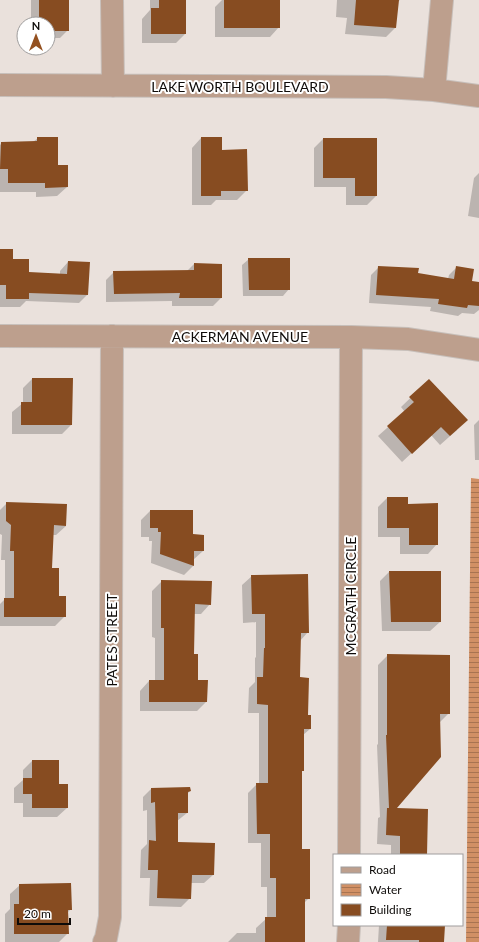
<svg xmlns="http://www.w3.org/2000/svg" width="479" height="942" font-family="Lato,sans-serif">
	<defs>
		<pattern id="water-rules" width="6" height="5" patternUnits="userSpaceOnUse"><rect width="6" height="5" fill="#d19065"/><path d="M0 2.5h6" fill="none" stroke="#a87451"/></pattern>
	</defs>
	<rect width="100%" height="100%" fill="#eae1dc"/>
	<path fill="url(#water-rules)" d="M471,478L479,479V942H466Z"/>
	<path fill="#0003" d="M31,0H68V30L60,38H48V24H31Z
		M150,0H185V34L176,43H142V19L150,10Z
		M222,0H279V27L270,37H215V7Z
		M337,0H400L397,2L395,28L386,37L345,34L347,18L336,17Z
		M38,138L57,166L67,187L57,196L36,197V192H0V145L2,143L33,142Z
		M201,138L221,151L247,190L237,200H216L211,205H192V148Z
		M323,139H376V196L367,205H346V187H314V148Z
		M479,173V218L468,216L474,178Z
		M0,250L28,273L60,274V271L68,262L87,295L79,303L26,301L20,307H0Z
		M249,259L289,289L283,296H243L242,265Z
		M194,264L221,298L213,306H172V301L106,302V280L114,272L187,271Z
		M379,267L448,279L449,275L457,267L471,282L479,283V310L474,314L462,313L458,316L430,311L431,307L369,303L371,275Z
		M32,379H72L71,425L62,434H12V412L23,403V388Z
		M429,380L457,430L440,445L431,435L402,462L378,436L405,412L401,407Z
		M479,420V460H475L474,425Z
		M387,498L407,505L437,544L428,554H400V537H378V507Z
		M7,503L66,526L56,535H53L51,569L58,597L65,616L55,626H0V604L5,599V560H1L2,535L0,534V510Z
		M150,511L192,535L203,551L193,560V566L184,575L151,563L152,541H149V537H141V520Z
		M389,572L440,622L430,631H382L380,581Z
		M252,576L308,632L300,641L299,678L310,729L303,735V770L301,772V850L309,898L304,903V942H228L237,933H256V928L267,918V887H261V843H248V793L257,784H259V713H248L249,688L255,682V658L256,657V622L243,623L242,585Z
		M162,581L210,604L201,614H194L193,655L197,681L206,702L197,711H140V691L149,681H155V638L152,637V591Z
		M388,655L449,713L439,723L395,809L426,855H391V845L377,844L378,818L380,817L377,745L378,744V665Z
		M32,761H58V785L67,808L57,817H23V803H14V788L23,780V770Z
		M151,789L190,791L187,794V813L177,821V842L213,875L204,883H190V898L181,907L149,906L150,878H140L141,850L147,844V810L143,811V797Z
		M20,885L71,909L67,913L68,933L59,942H5V914L10,909V894Z
		M379,925H444L443,942H378Z"/>
	<path fill="#874c21" d="M39,0H69V31H48V24H39Z
		M159,0H186V34H151V8H159Z
		M224,0H280V28H224Z
		M356,0H399L396,28L354,25Z
		M37,137H58V165H68V187L45,188V183H8V169H0L1,142L37,141Z
		M201,137H222V150L247,149L248,191H221V196H201Z
		M323,138H377V196H355V178H323Z
		M0,249H13V259H29V272L67,274L68,261L90,262L88,295L29,293V299H6V285H0Z
		M248,258H290V290H249Z
		M194,263L222,264V298H179L180,293L114,294L113,271L194,270Z
		M378,266L419,268L418,273L454,279L456,266L474,269L472,281L479,282V306L468,305L467,308L438,304L439,299L376,295Z
		M32,378H73L72,425H21V402H32Z
		M429,379L468,420L450,436L441,427L412,454L387,426L414,402L409,397Z
		M387,497H408V504L438,503V545H409V528H387Z
		M6,502L67,504L66,526L54,525L52,568H59V596H66V617H4V598H14V551H10L11,525L6,521Z
		M150,510H193V534L204,535V551H194V566L160,554L161,532H158V528H150Z
		M389,571H441V622H391Z
		M308,574L309,633H301L300,677L309,678L308,715H311V729H304V771H302V849H310V899H305V942H265V917H276V878H270V834H257L256,783H268V705L257,704V677H263L264,648H265V614H252L251,575Z
		M161,580L212,581L211,605L195,604L194,654H198V680H208L207,702H149V680H164V628H161Z
		M387,654L450,655V714H440L441,757L397,808L428,809L427,855H400V836L386,835L387,808H389L386,735H387Z
		M32,760H59V784H68V808H32V794H23V778H32Z
		M190,787L191,791L188,792V813H178V842L215,843L214,875H192L191,899L157,898L158,870H148L149,840L156,841L155,802L151,803V788Z
		M71,883L72,910H68L69,934H14V904H19V884Z
		M387,925H445L444,942H419V940H386Z"/>
	<g fill="none" stroke-linecap="round" stroke-linejoin="round">
		<defs>
			<path id="minor" d="M112,0L113,86
				M0,85L386,87L434,90L479,96
				M434,90L442,0
				M0,336L351,337L408,339L479,350
				M349,855L351,337
				M104,942L106,938L110,917L112,336
				M348,942L349,925"/>
		</defs>
		<use href="#minor" stroke="#c7bfba" stroke-width="24"/>
		<use href="#minor" stroke="#bd9f8d" stroke-width="22"/>
	</g>
	<g text-anchor="middle" dominant-baseline="central" stroke-width="4" stroke-linejoin="round" paint-order="stroke">
		<g font-size="14" fill="#0e0b09" stroke="#fff">
			<text x="240" y="86">LAKE WORTH BOULEVARD</text>
			<text x="240" y="336">ACKERMAN AVENUE</text>
			<text transform="translate(350 596) rotate(-90)">MCGRATH CIRCLE</text>
			<text transform="translate(111 640) rotate(-90)">PATES STREET</text>
		</g>
	</g>
	<rect x="333" y="854" width="130" height="72" fill="#ffffff" stroke="#9f9d9d"/>
	<rect x="341" y="867" width="20" height="6" fill="#bd9f8d" stroke="#9f9d9d"/>
	<text x="369" y="874" font-size="12" fill="#0e0b09">Road</text>
	<rect x="341" y="884" width="20" height="12" fill="url(#water-rules)" stroke="#9f9d9d"/>
	<text x="369" y="894" font-size="12" fill="#0e0b09">Water</text>
	<rect x="341" y="904" width="20" height="12" fill="#874c21" stroke="#9f9d9d"/>
	<text x="369" y="914" font-size="12" fill="#0e0b09">Building</text>
	<g transform="translate(36 36)"><circle r="19" fill="#ffffff" stroke="#9f9d9d"/>
	<path d="M0-3L7 15L0 10L-7 15Z" fill="#945120"/>
	<text y="-6" font-size="11" font-weight="bold" text-anchor="middle" fill="#0e0b09">N</text>
	</g>
	<path d="M18 918v6h52v-6" fill="none" stroke="#0e0b09" stroke-width="2"/>
	<text x="24" y="918" font-size="12" fill="#0e0b09" stroke="#ffffff" stroke-width="3" paint-order="stroke">20 m</text>
</svg>
